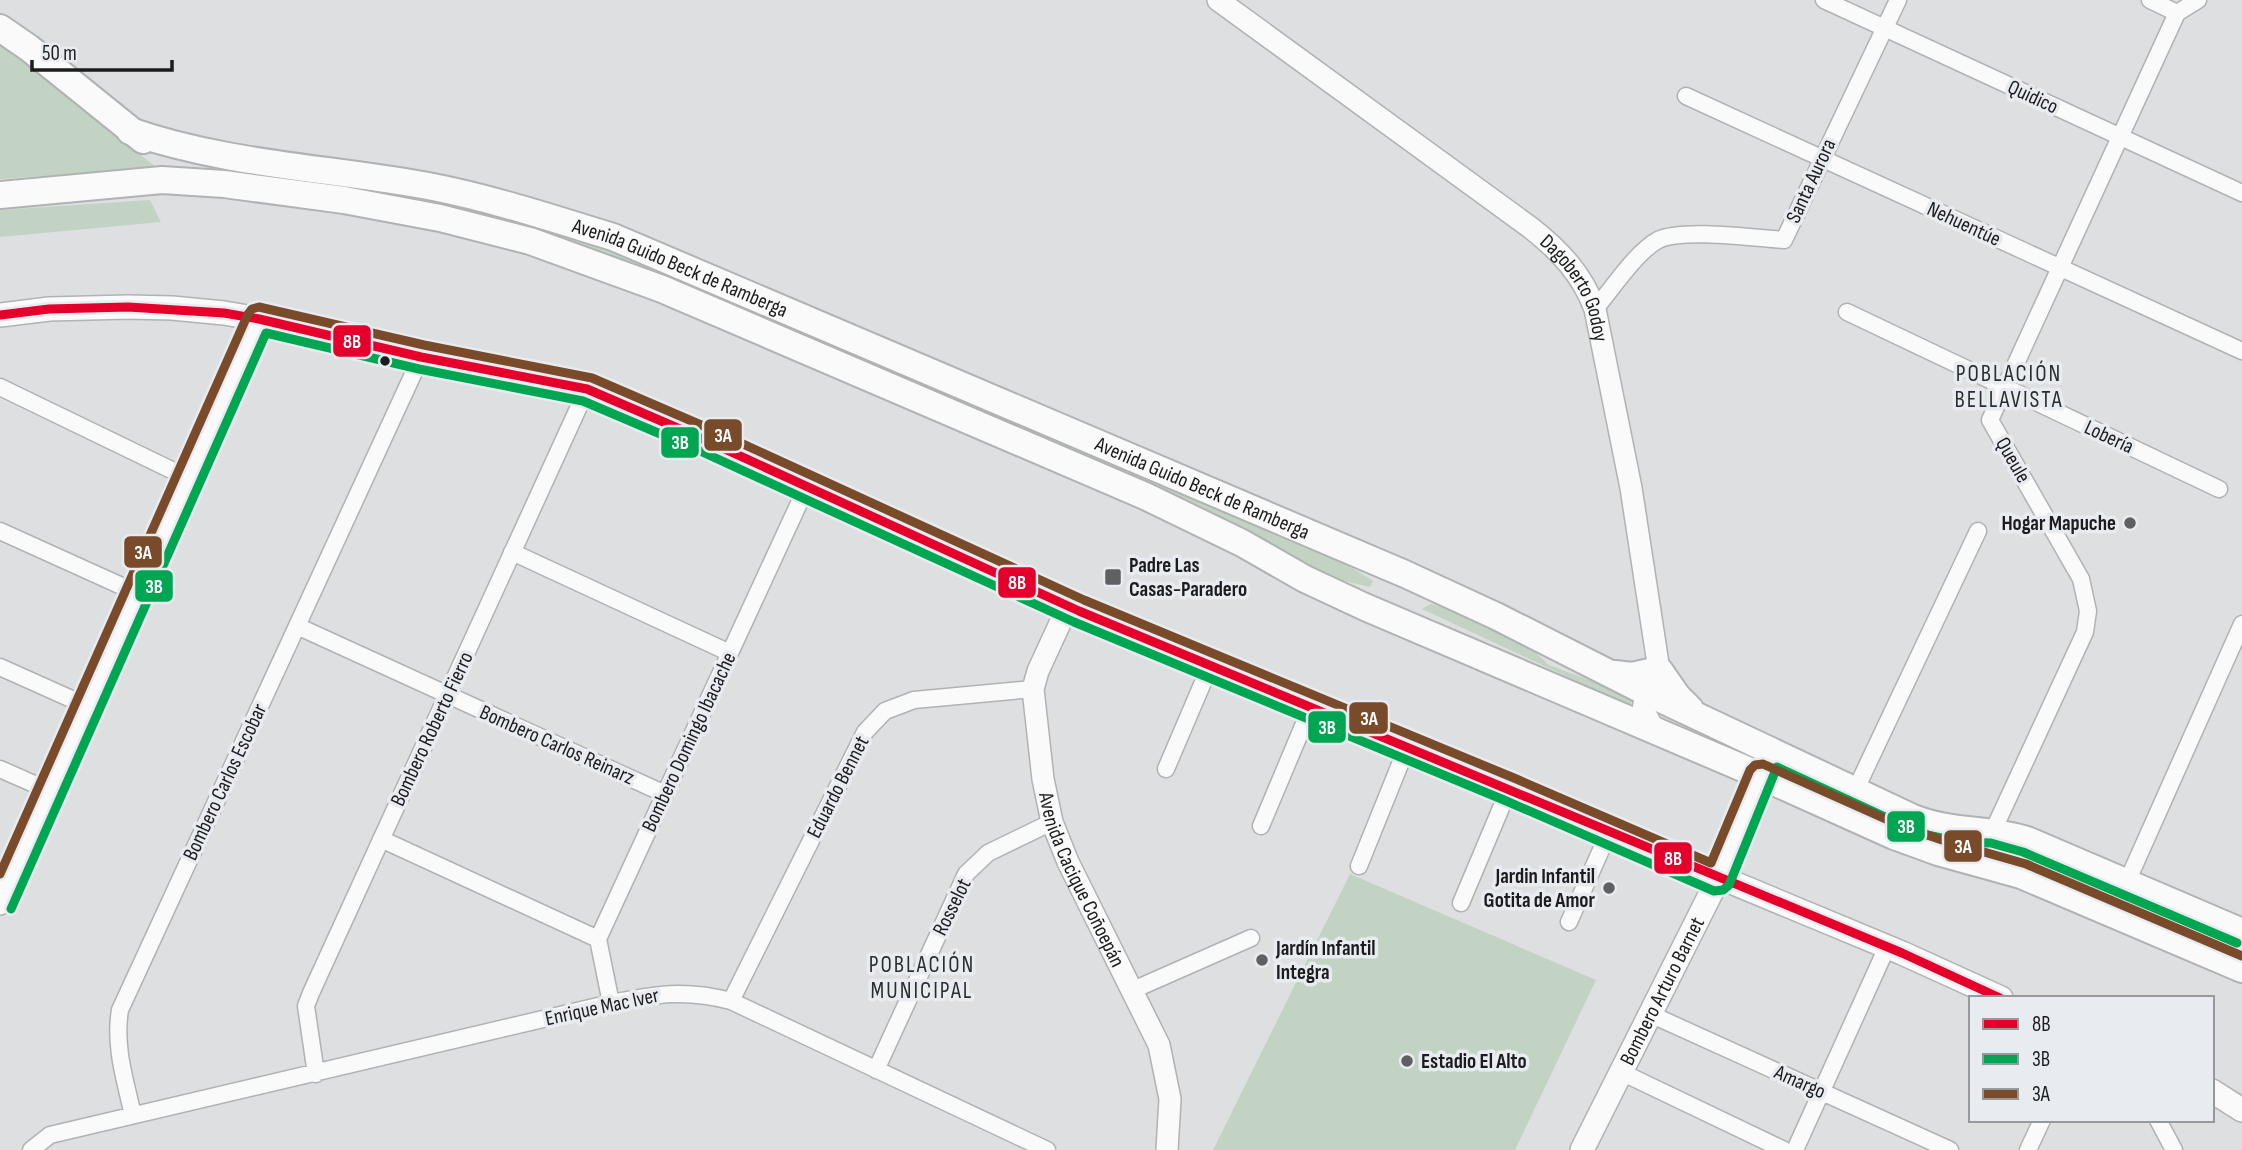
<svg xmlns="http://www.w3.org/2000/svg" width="2242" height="1150" font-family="'Sofia Sans Condensed',sans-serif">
	<rect width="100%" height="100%" fill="#dddfe1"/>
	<path fill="#c2d3c3" d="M0,43L10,50L157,168L0,179Z
		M184,158L406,190L596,242L1340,560L1373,581L1370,587L1331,578L1284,556L1236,525L1147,483L655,273L592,249L499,221L252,175L206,165Z
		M150,200L161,222L0,237V210Z
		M1431,604L1457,610L1525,643L1549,665L1634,697L1630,706L1422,609Z
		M1915,828L2019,846L2112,889L2108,898L1942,840Z
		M1350,874L1596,980L1515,1150H1213Z
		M2134,898L2242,942V957L2130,909L2128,904Z"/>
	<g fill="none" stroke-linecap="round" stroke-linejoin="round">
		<defs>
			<path id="minor" d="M1824,0L2242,193
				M2150,0L2177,13
				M2177,13L2198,0
				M1686,96L2242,351
				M1595,309C1612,289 1635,253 1658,240C1682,228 1755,238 1784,240L1898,0
				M1847,312L2219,489
				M0,387L188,478
				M0,531L137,593
				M512,552L730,653
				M297,626L665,794
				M0,667L87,706
				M0,769L50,791
				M1166,769L1210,666
				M1855,791L1978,531
				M1261,826L1311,707
				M1993,831L2085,632L2088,611L2081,579L1990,420L2177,13
				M381,839L598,939
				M1359,866L1407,747
				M2127,882L2242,624
				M1461,903L1509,789
				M1569,922L1609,832
				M1133,990L1251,938
				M731,1001L865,732L885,711L914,700L1033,689
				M611,1003L598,939L807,486
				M1650,1014L1950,1150
				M876,1070L966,874L988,853L1052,822
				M1621,1072L1784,1150
				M316,1074L306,1006L311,993L587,389
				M133,1115C125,1080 114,1046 120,1010L421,357
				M2158,1120L2174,1150
				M31,1150L50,1135L611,1003C656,994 686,989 731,1001L1047,1150
				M1795,1150L1887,947
				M2028,1150L2042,1120"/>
			<g id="tertiary">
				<path id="s1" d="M1218,0L1531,228C1560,251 1582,274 1595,309L1631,488L1659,670L1646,692L1643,710L1655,731"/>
				<path id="s2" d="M1068,606L1038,671L1033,689L1043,779L1052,822L1068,862L1159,1045L1170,1099L1167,1150"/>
				<path d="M0,904L259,319"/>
			</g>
			<g id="secondary">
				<path d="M0,315L49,309L128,307L172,308L224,313L259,319L421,357L587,389L703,439L1079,611L1902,953L2001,998"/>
				<path d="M2212,1091L2242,1110"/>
				<path id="s3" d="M1582,1150L1718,879L1767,761"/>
			</g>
			<g id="primary">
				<path d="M0,28L29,48L143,140"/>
				<path id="s4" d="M130,131C227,165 333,168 433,187C494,199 554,219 613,237L1405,574L1496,616L1646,692L1913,818C1950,833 1990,828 2027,840L2242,932"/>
				<path d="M0,195L162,180L224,184L344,200L440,218L530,241L662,289L1145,496L1242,543L1305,579L1365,607L1752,772L1894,836L1938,852L2021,875L2242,969"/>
				<path d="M1615,674L1632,676L1659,670L1677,696L1690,709"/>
			</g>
		</defs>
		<use href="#minor" stroke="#b0b2b3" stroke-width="19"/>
		<use href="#tertiary" stroke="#b0b2b3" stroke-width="24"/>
		<use href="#secondary" stroke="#b0b2b3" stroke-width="26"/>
		<use href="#primary" stroke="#b0b2b3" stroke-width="30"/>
		<use href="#minor" stroke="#fafafa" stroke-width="16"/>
		<use href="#tertiary" stroke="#fafafa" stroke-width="21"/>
		<use href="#secondary" stroke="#fafafa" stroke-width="23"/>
		<use href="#primary" stroke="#fafafa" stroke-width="26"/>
		<defs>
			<path id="bus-1" d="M0,315L49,309L128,307L224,313L259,319L421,357L587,389L703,439L1079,611L1902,953L2000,998"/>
			<path id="bus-2" d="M11,909L266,333L419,369L583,401L698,450L1074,622L1504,800L1714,891L1723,890L1729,885L1777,767L1922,834L1961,842L1991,843L2023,852L2237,943"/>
			<path id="bus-3" d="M0,874L248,314L252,309L259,307L424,345L592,378L708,428L1084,600L1514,778L1711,863L1750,770L1755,765L1763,764L1899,825L1942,840L2026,864L2242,956"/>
		</defs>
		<use href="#bus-1" stroke="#e8ecf0" stroke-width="14"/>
		<use href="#bus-2" stroke="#e8ecf0" stroke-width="14"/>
		<use href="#bus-3" stroke="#e8ecf0" stroke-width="14"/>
		<use href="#bus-1" stroke="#e4002b" stroke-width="9"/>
		<use href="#bus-2" stroke="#00a651" stroke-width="9"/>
		<use href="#bus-3" stroke="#7a4b2a" stroke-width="9"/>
	</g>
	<circle fill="#1b1c1d" stroke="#e8ecf0" stroke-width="2.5" cx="385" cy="361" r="6"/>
	<g fill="#5f6062" stroke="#e8ecf0" stroke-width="2.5">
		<circle cx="2130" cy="523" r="7"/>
		<rect x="1104" y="568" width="18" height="18" rx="3.5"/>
		<circle cx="1609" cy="888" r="7"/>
		<circle cx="1262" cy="960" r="7"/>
		<circle cx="1407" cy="1061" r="7"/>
	</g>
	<g text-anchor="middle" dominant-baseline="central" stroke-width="7" stroke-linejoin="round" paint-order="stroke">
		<g font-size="21" fill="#1b1c1d" stroke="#e8ecf0">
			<text transform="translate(2033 97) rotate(25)">Quidico</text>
			<text transform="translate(1811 181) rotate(-65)">Santa Aurora</text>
			<text transform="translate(1964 224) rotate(25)">Nehuentúe</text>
			<text stroke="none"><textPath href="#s4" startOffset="569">Avenida Guido Beck de Ramberga</textPath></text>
			<text stroke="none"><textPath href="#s1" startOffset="464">Dagoberto Godoy</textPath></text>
			<text transform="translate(2109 437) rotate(25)">Lobería</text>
			<text transform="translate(2013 460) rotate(60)">Queule</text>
			<text stroke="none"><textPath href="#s4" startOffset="1136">Avenida Guido Beck de Ramberga</textPath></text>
			<text transform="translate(432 729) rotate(-65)">Bombero Roberto Fierro</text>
			<text transform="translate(689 742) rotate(-65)">Bombero Domingo Ibacache</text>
			<text transform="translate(557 745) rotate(24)">Bombero Carlos Reinarz</text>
			<text transform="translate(225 782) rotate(-65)">Bombero Carlos Escobar</text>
			<text transform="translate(838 787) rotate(-63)">Eduardo Bennet</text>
			<text stroke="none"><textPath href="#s2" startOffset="289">Avenida Cacique Coñoepán</textPath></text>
			<text transform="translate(952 907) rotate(-64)">Rosselot</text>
			<text stroke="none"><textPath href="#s3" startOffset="178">Bombero Arturo Barnet</textPath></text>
			<text transform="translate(602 1007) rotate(-12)">Enrique Mac Iver</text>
			<text transform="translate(1800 1082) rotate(24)">Amargo</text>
		</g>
		<g font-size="21" font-weight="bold" fill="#1b1c1d" stroke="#e8ecf0" text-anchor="start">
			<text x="2116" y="523" text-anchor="end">Hogar Mapuche</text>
			<text x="1129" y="565">Padre Las<tspan x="1129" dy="24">Casas-Paradero</tspan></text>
			<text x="1595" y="876" text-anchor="end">Jardin Infantil<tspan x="1595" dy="24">Gotita de Amor</tspan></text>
			<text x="1276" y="948">Jardín Infantil<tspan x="1276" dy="24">Integra</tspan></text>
			<text x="1421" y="1061">Estadio El Alto</text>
		</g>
		<g font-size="23" letter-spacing="2" fill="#2a2d30" stroke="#e8ecf0">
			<text x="2009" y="374">POBLACIÓN<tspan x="2009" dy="26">BELLAVISTA</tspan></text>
			<text x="922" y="965">POBLACIÓN<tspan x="922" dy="26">MUNICIPAL</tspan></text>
		</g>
	</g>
	<g stroke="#e8ecf0" stroke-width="2.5">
		<rect x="332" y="324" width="40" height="34" rx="7" fill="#e4002b"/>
		<rect x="703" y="418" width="40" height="34" rx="7" fill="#7a4b2a"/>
		<rect x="660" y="426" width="40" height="33" rx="7" fill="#00a651"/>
		<rect x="123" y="535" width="40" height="34" rx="7" fill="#7a4b2a"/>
		<rect x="997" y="566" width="40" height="33" rx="7" fill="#e4002b"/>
		<rect x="134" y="569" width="40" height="34" rx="7" fill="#00a651"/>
		<rect x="1348" y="701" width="41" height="34" rx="7" fill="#7a4b2a"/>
		<rect x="1307" y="710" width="40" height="34" rx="7" fill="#00a651"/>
		<rect x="1886" y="810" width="40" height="33" rx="7" fill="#00a651"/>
		<rect x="1943" y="829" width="40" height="34" rx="7" fill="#7a4b2a"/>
		<rect x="1653" y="841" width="40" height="34" rx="7" fill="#e4002b"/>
	</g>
	<g font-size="19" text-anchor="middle" font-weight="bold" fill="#fff">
		<text x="352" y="348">8B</text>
		<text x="723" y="442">3A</text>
		<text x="680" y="449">3B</text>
		<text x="143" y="559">3A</text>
		<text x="1017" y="589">8B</text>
		<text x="154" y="593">3B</text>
		<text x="1369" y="725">3A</text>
		<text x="1327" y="734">3B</text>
		<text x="1906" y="833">3B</text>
		<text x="1963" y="853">3A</text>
		<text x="1673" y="865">8B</text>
	</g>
	<rect x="1969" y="996" width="245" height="126" fill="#e8ecf0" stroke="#96999c" stroke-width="2"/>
	<rect x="1983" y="1019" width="35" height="10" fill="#e4002b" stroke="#96999c" stroke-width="2"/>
	<text x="2032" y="1031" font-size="21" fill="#1b1c1d">8B</text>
	<rect x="1983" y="1054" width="35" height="10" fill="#00a651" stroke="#96999c" stroke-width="2"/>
	<text x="2032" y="1066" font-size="21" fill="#1b1c1d">3B</text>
	<rect x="1983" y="1089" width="35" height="10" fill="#7a4b2a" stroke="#96999c" stroke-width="2"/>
	<text x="2032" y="1101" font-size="21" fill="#1b1c1d">3A</text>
	<path d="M32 60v10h140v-10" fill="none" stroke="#1b1c1d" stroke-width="3.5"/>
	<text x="42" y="60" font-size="21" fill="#1b1c1d" stroke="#e8ecf0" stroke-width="5" paint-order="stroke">50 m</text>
</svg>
